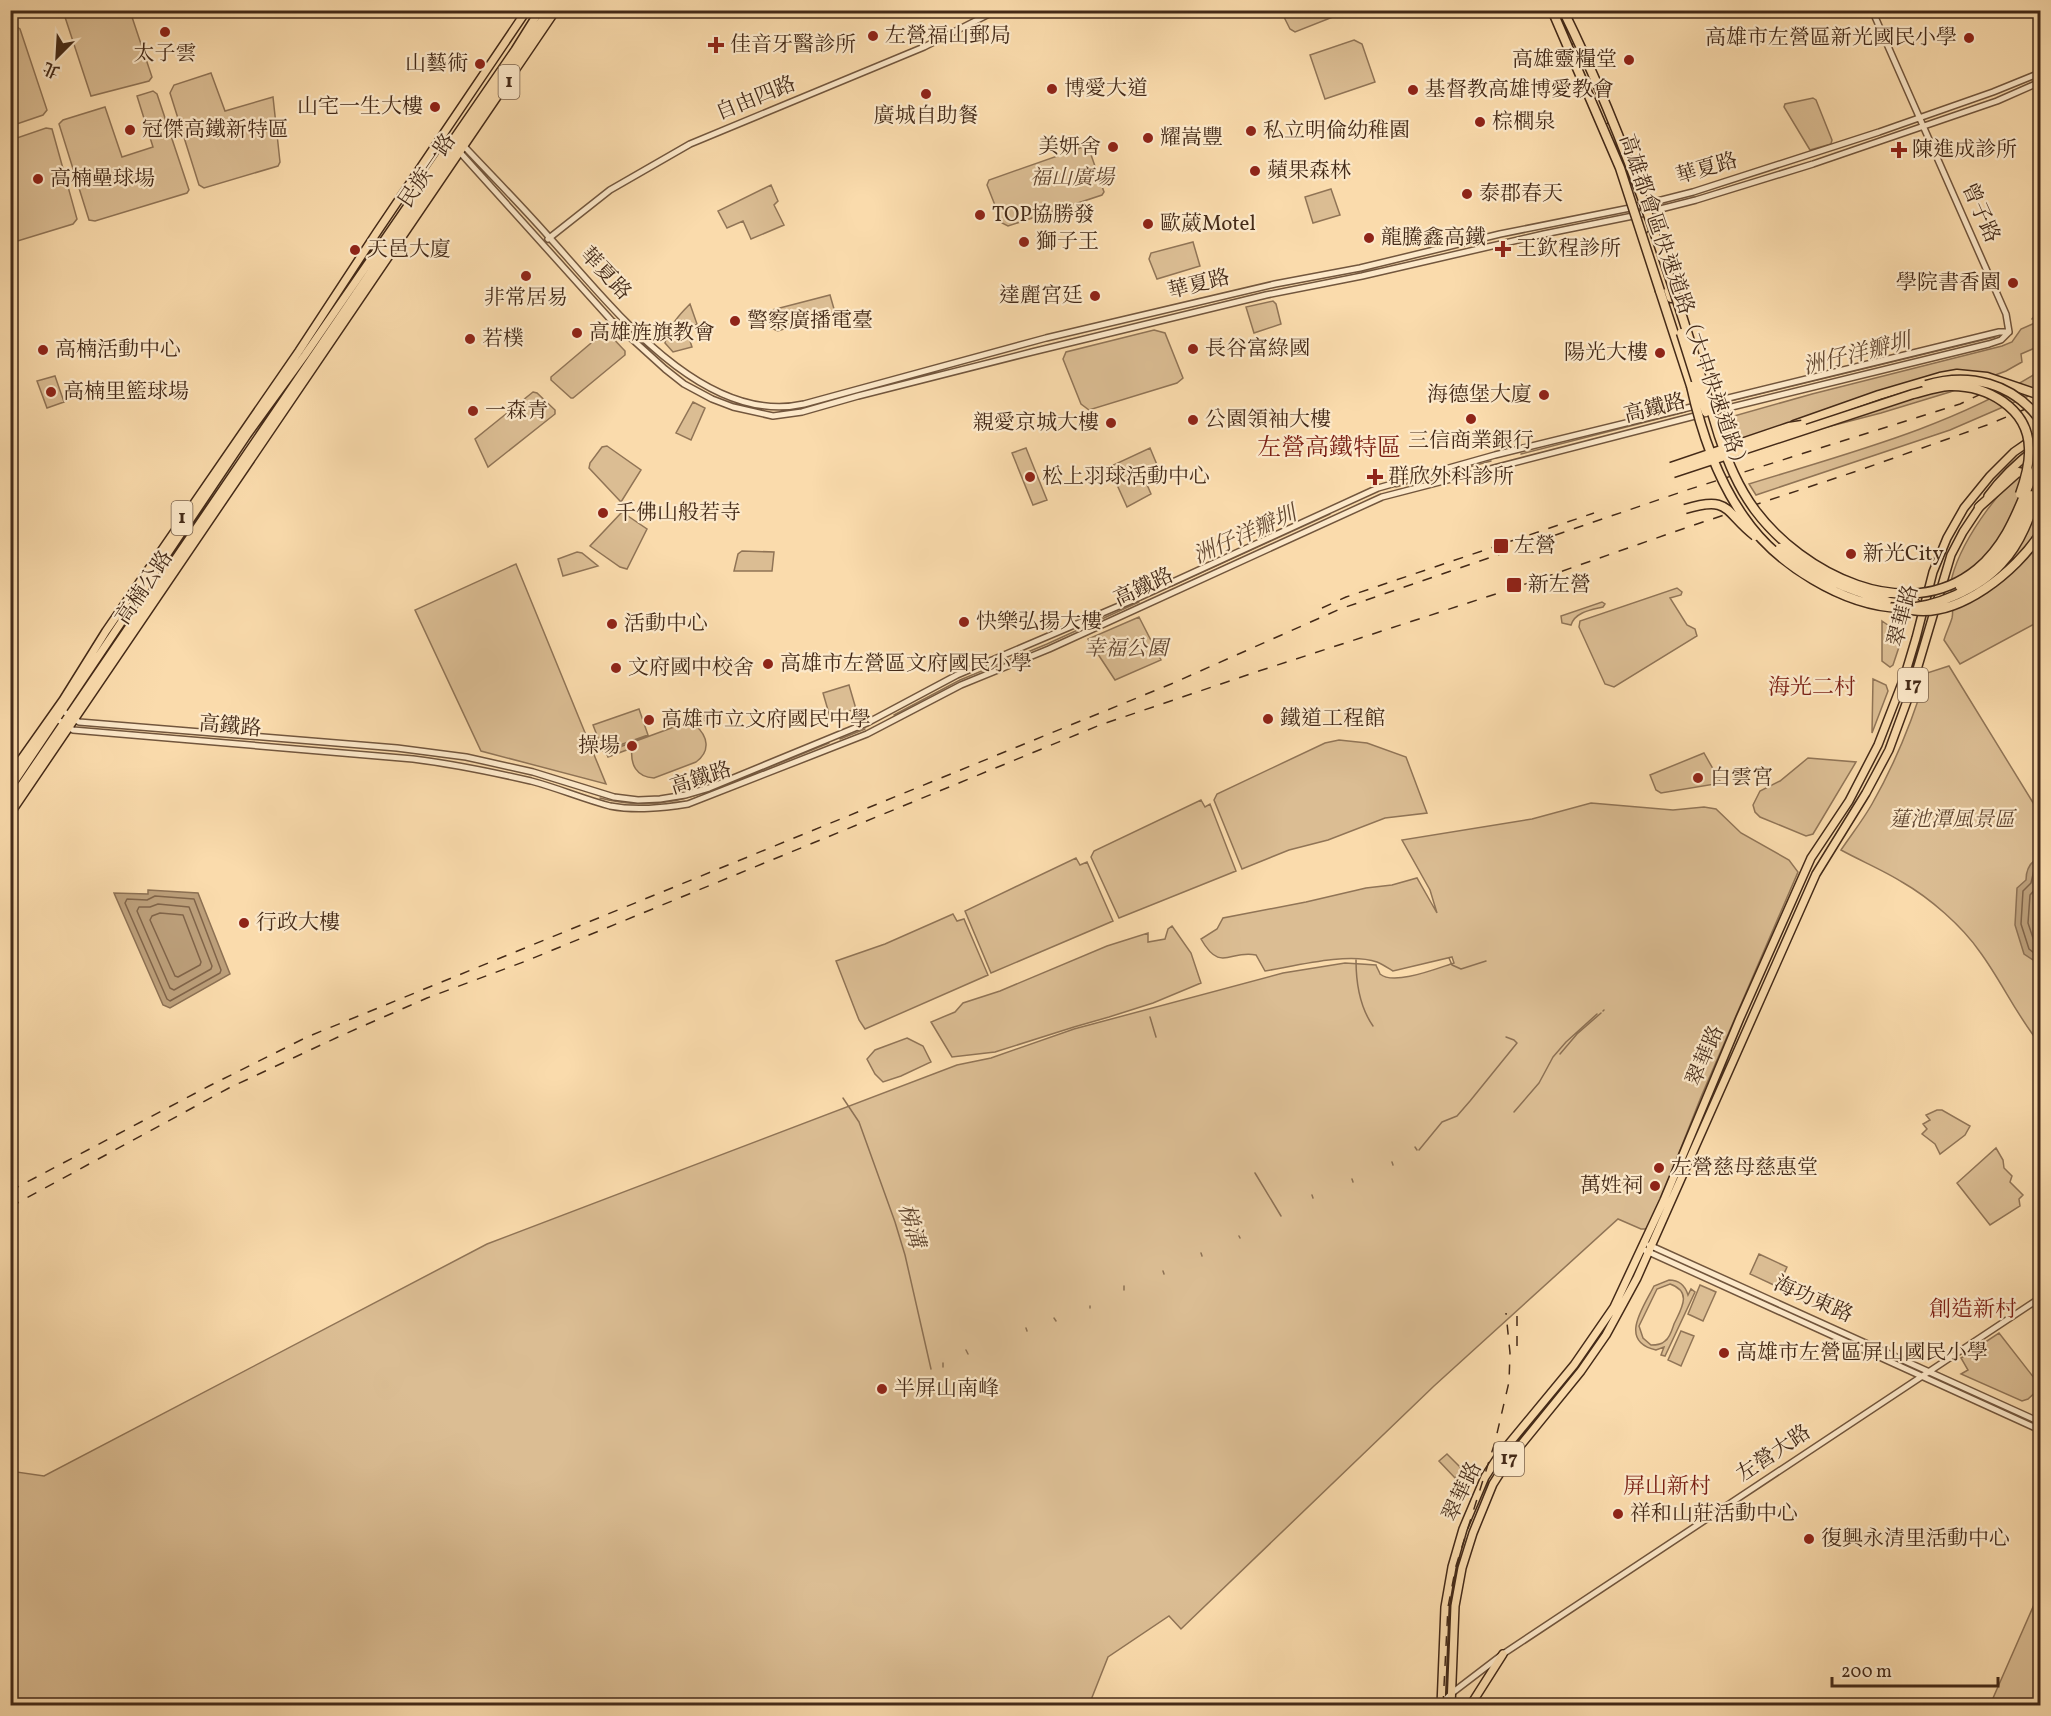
<svg xmlns="http://www.w3.org/2000/svg" width="2051" height="1716" font-family="Vollkorn,'Noto Serif TC',serif">
	<rect width="100%" height="100%" fill="#fadbac"/>
	<filter id="stains"><feTurbulence type="fractalNoise" baseFrequency=".00333" numOctaves="4"/><feColorMatrix values="0 0 0 0 .2 0 0 0 0 .09 0 0 0 0 .02 0 0 0 .5 -.17"/></filter>
	<radialGradient id="worn" r=".72"><stop offset=".6" stop-color="#630" stop-opacity="0"/><stop offset="1" stop-color="#630" stop-opacity=".3"/></radialGradient>
	<path fill="#dbbd93" stroke="#907456" stroke-width="1.5" fill-rule="evenodd" d="M63,11H130L152,77L149,81L91,96Z
		M1281,11H1348L1295,32L1290,29Z
		M17,27L20,29L47,110L43,115L11,126V35Z
		M1354,40L1362,44L1375,82L1325,99L1310,55Z
		M211,73L225,111L273,97L280,162L278,166L204,188L199,185L170,93L174,85Z
		M153,91L157,94L189,190L187,193L95,221L89,220L59,124L63,120L105,107L122,157L153,147L137,96Z
		M1813,98L1816,100L1832,140L1831,144L1810,150L1784,107L1785,104Z
		M46,128L52,129L77,219L73,224L11,243V140Z
		M1083,147L1089,149L1104,192L1102,195L1008,226L1002,223L987,185L989,180Z
		M771,185L778,201L774,205L784,225L751,239L743,221L727,228L718,211Z
		M1331,189L1340,215L1313,223L1305,197Z
		M1193,242L1200,266L1157,279L1149,259L1151,253Z
		M830,295L834,309L832,313L778,331L773,329L768,311Z
		M1273,301L1276,304L1281,324L1254,333L1246,307Z
		M690,304L697,324L686,329L692,347L673,352L665,343C668,327 679,315 690,304Z
		M2035,323V348L2021,354L2022,362L2006,371L1950,392L1881,413L1800,434L1728,444L1720,420L1812,394L2002,346L2012,342L2021,329Z
		M1154,330L1165,333L1183,378L1177,383L1089,410L1081,404L1063,359L1066,352Z
		M603,333H608L625,351V355L573,398H571L551,380V377Z
		M2040,371V391L1950,430L1756,495L1749,484C1849,453 1951,427 2040,371Z
		M55,376L64,402L47,408L37,381Z
		M533,392L537,393L555,410V414L488,467L475,439Z
		M693,402L705,408L691,440L676,433Z
		M607,446L641,470L621,502L589,468L590,463L602,447Z
		M1026,448L1047,500L1033,505L1012,453Z
		M1150,448L1160,472L1145,480L1151,494L1127,507L1109,467Z
		M2040,455V621L1960,664L1944,640C1946,633 1950,625 1952,618C1955,605 1948,590 1952,577C1963,536 2006,479 2040,455Z
		M622,512L647,529L627,569L620,567L590,546Z
		M742,551L774,552L772,571H734L738,554Z
		M577,552L582,553L598,566L563,576L558,559Z
		M516,564L606,784L481,751L415,610Z
		M1677,588L1682,592L1681,595L1670,598L1687,625L1695,629L1697,636L1614,687L1605,684L1579,627L1580,621Z
		M1602,602L1605,604L1603,607C1591,610 1575,612 1571,625L1562,623L1561,616Z
		M1139,617L1161,660L1115,680L1088,639Z
		M1882,621L1898,632L1902,638L1893,665L1890,667L1882,661Z
		M1949,666L2040,814V1044C2017,1016 2002,982 1980,952C1962,926 1930,898 1902,882C1883,870 1861,861 1841,850C1851,835 1863,820 1872,804C1896,762 1913,719 1927,673Z
		M1873,679L1886,685L1888,691L1872,733Z
		M849,685L856,709L830,717L823,693Z
		M639,709L648,735L603,751L593,725Z
		M704,716L706,720L695,725C708,736 711,751 696,762L654,778C636,777 630,764 632,748L608,757L606,752Z
		M1339,740L1367,743L1406,757L1427,813L1385,818L1328,840L1289,850L1242,869L1214,800L1217,794L1325,743Z
		M1704,753L1721,783L1661,793L1656,790L1650,775Z
		M1808,758L1856,762L1813,834L1806,836L1760,817L1755,812L1753,805L1760,791L1780,781Z
		M1201,800L1205,807L1210,804L1236,871L1119,918L1091,857L1094,851Z
		M1591,803L1673,810L1704,807L1716,809L1741,833L1789,860L1798,872L1701,1097L1649,1229H1641L1618,1219L1434,1386L1181,1629L1169,1616L1108,1657L1089,1705H11L10,1471L44,1476L487,1244L957,1065L991,1058L1074,1029L1283,973L1345,963L1376,965C1376,966 1380,973 1380,974C1394,986 1438,968 1454,963L1452,957L1393,971C1388,968 1382,964 1377,962C1348,952 1295,966 1265,971L1256,955C1230,949 1221,974 1201,939L1217,929L1223,918L1306,902L1366,888L1392,885L1417,878L1437,913L1430,890L1402,840L1532,819Z
		M1076,858L1080,865L1087,862L1113,921L991,973L965,911Z
		M953,914L957,921L964,919L988,975L865,1029L859,1020L836,961L885,944Z
		M1172,926L1191,953L1201,983L1153,1003L1109,1017L1074,1027L995,1052L952,1057L931,1022L955,1012L963,1003L1000,991L1107,946L1148,933V942L1165,939L1168,929Z
		M907,1038L923,1046L931,1062L901,1076L883,1082L875,1074L867,1059L875,1050Z
		M1937,1110H1942L1970,1126L1965,1135L1940,1154L1935,1144L1922,1134L1927,1129L1923,1124L1930,1120L1926,1115Z
		M1996,1148L2003,1160L2004,1168L2012,1176L2010,1182L2023,1195L2019,1199L2020,1206L1990,1225L1957,1183Z
		M1759,1254L1787,1267L1778,1287L1750,1274Z
		M1669,1280C1679,1280 1685,1285 1688,1295L1691,1289L1695,1292L1665,1356L1661,1355L1664,1347L1656,1350C1618,1341 1643,1308 1654,1286ZM1670,1284C1693,1292 1681,1309 1674,1324C1672,1330 1670,1338 1665,1341C1661,1345 1656,1345 1651,1345L1643,1338L1639,1326L1657,1289Z
		M1700,1285L1716,1292L1703,1321L1688,1314Z
		M1681,1331L1694,1336L1681,1366L1668,1360Z
		M1999,1333L2038,1383L2040,1388L2028,1399L2022,1401L1961,1374L1968,1370L1961,1358Z
		M1447,1454L1463,1470L1455,1478L1439,1461Z
		M2040,1591V1705H1990Z"/>
	<path fill="#bc9f7a" stroke="#8c7053" stroke-width="1.5" d="M2040,847V969L2039,964L2024,954L2015,925L2017,888L2026,880C2026,870 2029,863 2038,858Z
		M148,890L198,893L230,974L170,1008L163,1005L114,893L148,894Z"/>
	<g fill="none" stroke-linecap="round" stroke-linejoin="round">
		<path stroke="#806449" stroke-width="1.5" d="M2040,863L2034,870L2031,883L2023,891L2021,924L2029,949L2040,958
			M2040,873L2038,886L2030,895L2028,923L2035,944L2040,949
			M155,896L194,899L221,970L220,973L170,1001L167,999L125,903L127,899L147,900Z
			M158,904L189,907L212,966L211,969L174,990L170,988L137,911L139,907H150Z
			M160,913L183,915L201,962L200,965L178,977L175,976L150,920L152,916Z"/>
		<path stroke="#8c7053" stroke-width="1.5" d="M2032,319L2040,310
			M1726,402L1995,337
			M1521,454L1685,412
			M1396,487L1491,461
			M1172,586L1330,514
			M894,715L960,680L1047,644L1139,602
			M840,739L865,729
			M600,798C656,813 697,797 748,776C775,765 802,754 829,743
			M1449,958L1452,965L1461,969L1486,961
			M1356,960C1356,983 1359,1006 1373,1026
			M1603,1011L1604,1010
			M1150,1017L1156,1037
			M1560,1054L1577,1034L1601,1013
			M843,1098L859,1122L895,1222L905,1255L931,1369
			M1514,1112L1539,1083L1553,1057L1566,1042L1597,1014
			M1415,1147L1417,1150
			M1419,1150L1442,1122L1457,1116L1470,1101L1517,1043L1514,1040L1506,1037
			M1392,1162L1393,1165
			M1255,1173L1281,1216
			M1352,1179L1353,1182
			M1312,1195L1313,1198
			M1239,1236L1240,1238
			M1201,1253L1202,1256
			M1163,1271L1164,1274
			M1124,1286V1290
			M1090,1306V1308
			M1054,1318L1056,1321
			M1026,1328L1027,1331
			M966,1350L968,1354
			M943,1363V1367"/>
		<defs>
			<path id="minor" d="M1872,10L2006,314L2009,332
				M462,144C491,175 521,205 549,237C609,303 702,427 804,404L1046,338L1275,284L1360,268L1500,234L1630,208L1693,192L1879,132L1993,92L2040,73
				M457,149L611,320L665,369L684,384L712,399L733,407L773,416L802,412L858,396L1032,352L1266,295L1362,276L1544,234L1633,216L1696,200L1813,164L1997,101L2040,82
				M548,239L610,190L690,144L924,47L997,10
				M1999,332H2009L2001,340L1989,344L1691,417L1382,497L1049,649L961,685L867,734L688,804C662,808 636,811 610,806C583,799 558,788 531,781C492,772 453,764 413,759L73,730L57,719L55,712L63,711L79,722L397,748L466,757L533,772L614,797L638,800L660,799L685,795L709,788L867,723L957,675L1140,597L1378,488L1495,455Z
				M1649,1245L2040,1422
				M1642,1249L2040,1430
				M1441,1704L1452,1693L1503,1654L2040,1298"/>
			<path id="major" d="M1988,496C2003,475 2020,460 2040,445
				M10,775L63,700L106,631L299,351L377,232L527,10
				M10,788L247,435L305,355L515,50L540,10
				M10,802L549,10
				M10,814L556,10
				M1441,1706L1445,1607L1452,1567L1463,1529L1485,1477L1498,1457L1574,1365L1614,1307L1664,1200L1740,1018L1811,858L1849,801L1878,745L1904,678L1916,638L1933,572L1947,538L1964,508L1990,476L2014,452L2040,434
				M1451,1706L1455,1606L1462,1568L1473,1533L1493,1484L1507,1462L1581,1371L1606,1335L1637,1278L1816,874L1866,793L1889,750L1910,693L1951,555L1963,532L1981,505
				M1470,1706L1503,1654"/>
			<path id="highway" d="M1575,48L1604,120
				M1651,235L1671,298
				M1660,291L1691,386
				M1794,425L1879,395L1940,377L1957,374L1987,377L2040,395
				M1979,507L2018,472C2033,474 2035,482 2031,495
				M1887,601L1916,604"/>
		</defs>
		<use href="#minor" stroke="#72563d" stroke-width="8"/>
		<use href="#major" stroke="#442a18" stroke-width="10"/>
		<use href="#highway" stroke="#442a18" stroke-width="11"/>
		<use href="#minor" stroke="#fce8c9" stroke-width="5"/>
		<use href="#major" stroke="#fadbac" stroke-width="7"/>
		<use href="#highway" stroke="#fadbac" stroke-width="8"/>
		<path stroke="#442a18" stroke-width="1.5" stroke-dasharray="10 10" stroke-linecap="butt" d="M1322,608L1346,597L1594,513
			M10,1191L209,1086L307,1037L1171,684L1340,609L1687,490L1960,404L1998,386
			M10,1207L229,1088L338,1037L427,998L526,961L1100,725L1256,672L1514,588L1688,527L1860,470L1987,425L2040,403
			M1517,1316V1349
			M1443,1706L1448,1607L1456,1566L1495,1442L1509,1382L1510,1353L1506,1313"/>
		<defs>
			<path id="highway-bridge" d="M1552,10L1620,168L1660,291
				M1563,10C1630,146 1676,292 1719,436C1728,462 1738,487 1755,510C1802,573 1906,627 1977,569C2012,540 2021,498 2040,460
				M1681,333L1706,412
				M1926,385C1969,372 2013,383 2040,420
				M1691,386C1701,431 1717,479 1744,517C1776,564 1843,606 1900,608C1934,609 1980,588 2002,563C2022,542 2031,513 2040,486
				M1671,467L1789,427L1802,425
				M1673,473L1913,394C1925,391 1937,387 1949,386C1987,385 2028,408 2029,448C2030,464 2025,480 2020,494
				M1685,509C1731,495 1724,512 1755,536
				M1780,548C1810,575 1848,590 1887,601
				M1960,587C1997,568 2017,534 2031,495
				M1912,610C1959,618 2016,571 2040,534"/>
		</defs>
		<use href="#highway-bridge" stroke="#442a18" stroke-width="11" stroke-linecap="butt"/>
		<use href="#highway-bridge" stroke="#fadbac" stroke-width="8"/>
	</g>
	<g fill="#8f2418" stroke="#fce8c9" stroke-width="2">
		<circle cx="165" cy="32" r="6"/>
		<circle cx="873" cy="36" r="6"/>
		<circle cx="1969" cy="38" r="6"/>
		<path d="M713 36h6v6h6v6h-6v6h-6v-6h-6v-6h6z"/>
		<circle cx="1629" cy="60" r="6"/>
		<circle cx="480" cy="64" r="6"/>
		<circle cx="1052" cy="89" r="6"/>
		<circle cx="1413" cy="90" r="6"/>
		<circle cx="926" cy="94" r="6"/>
		<circle cx="435" cy="107" r="6"/>
		<circle cx="1480" cy="122" r="6"/>
		<circle cx="130" cy="130" r="6"/>
		<circle cx="1251" cy="131" r="6"/>
		<circle cx="1148" cy="138" r="6"/>
		<circle cx="1113" cy="147" r="6"/>
		<path d="M1896 141h6v6h6v6h-6v6h-6v-6h-6v-6h6z"/>
		<circle cx="1255" cy="171" r="6"/>
		<circle cx="38" cy="179" r="6"/>
		<circle cx="1467" cy="194" r="6"/>
		<circle cx="980" cy="215" r="6"/>
		<circle cx="1148" cy="224" r="6"/>
		<circle cx="1369" cy="238" r="6"/>
		<circle cx="1024" cy="242" r="6"/>
		<path d="M1500 240h6v6h6v6h-6v6h-6v-6h-6v-6h6z"/>
		<circle cx="355" cy="250" r="6"/>
		<circle cx="526" cy="276" r="6"/>
		<circle cx="2013" cy="283" r="6"/>
		<circle cx="1095" cy="296" r="6"/>
		<circle cx="735" cy="321" r="6"/>
		<circle cx="577" cy="333" r="6"/>
		<circle cx="470" cy="339" r="6"/>
		<circle cx="1193" cy="349" r="6"/>
		<circle cx="43" cy="350" r="6"/>
		<circle cx="1660" cy="353" r="6"/>
		<circle cx="51" cy="392" r="6"/>
		<circle cx="1544" cy="395" r="6"/>
		<circle cx="473" cy="411" r="6"/>
		<circle cx="1471" cy="419" r="6"/>
		<circle cx="1193" cy="420" r="6"/>
		<circle cx="1111" cy="423" r="6"/>
		<circle cx="1030" cy="477" r="6"/>
		<path d="M1372 468h6v6h6v6h-6v6h-6v-6h-6v-6h6z"/>
		<circle cx="603" cy="513" r="6"/>
		<rect x="1493" y="538" width="16" height="16" rx="3"/>
		<circle cx="1851" cy="554" r="6"/>
		<rect x="1506" y="577" width="16" height="16" rx="3"/>
		<circle cx="964" cy="622" r="6"/>
		<circle cx="612" cy="624" r="6"/>
		<circle cx="768" cy="664" r="6"/>
		<circle cx="616" cy="668" r="6"/>
		<circle cx="1268" cy="719" r="6"/>
		<circle cx="649" cy="720" r="6"/>
		<circle cx="632" cy="746" r="6"/>
		<circle cx="1698" cy="778" r="6"/>
		<circle cx="244" cy="923" r="6"/>
		<circle cx="1659" cy="1168" r="6"/>
		<circle cx="1655" cy="1186" r="6"/>
		<circle cx="1724" cy="1353" r="6"/>
		<circle cx="882" cy="1389" r="6"/>
		<circle cx="1618" cy="1514" r="6"/>
		<circle cx="1809" cy="1539" r="6"/>
	</g>
	<g text-anchor="middle" dominant-baseline="central" stroke-width="4.5" stroke-linejoin="round" paint-order="stroke">
		<g fill="#fce8c9" stroke="#7b634d" stroke-width="1.5">
			<rect x="498.5" y="65" width="21" height="34" rx="4.5"/>
			<rect x="171.5" y="501" width="21" height="34" rx="4.5"/>
			<rect x="1898" y="668" width="30" height="34" rx="4.5"/>
			<rect x="1494" y="1442" width="30" height="34" rx="4.5"/>
		</g>
		<g font-size="20" font-weight="bold" fill="#442a18">
			<text x="509" y="82">1</text>
			<text x="182" y="518">1</text>
			<text x="1913" y="685">17</text>
			<text x="1509" y="1459">17</text>
		</g>
		<g font-size="21" fill="#442a18" stroke="#fce8c9" text-anchor="start">
			<text x="885" y="36">左營福山郵局</text>
			<text x="1957" y="38" text-anchor="end">高雄市左營區新光國民小學</text>
			<text x="730" y="45">佳音牙醫診所</text>
			<text x="165" y="54" text-anchor="middle">太子雲</text>
			<text x="1617" y="60" text-anchor="end">高雄靈糧堂</text>
			<text x="468" y="64" text-anchor="end">山藝術</text>
			<text x="1064" y="89">博愛大道</text>
			<text x="1425" y="90">基督教高雄博愛教會</text>
			<text x="423" y="107" text-anchor="end">山宅一生大樓</text>
			<text x="926" y="116" text-anchor="middle">廣城自助餐</text>
			<text x="1492" y="122">棕櫚泉</text>
			<text x="142" y="130">冠傑高鐵新特區</text>
			<text x="1263" y="131">私立明倫幼稚園</text>
			<text x="1160" y="138">耀嵩豐</text>
			<text x="1101" y="147" text-anchor="end">美妍舍</text>
			<text x="1912" y="150">陳進成診所</text>
			<text x="1267" y="171">蘋果森林</text>
			<text x="50" y="179">高楠壘球場</text>
			<text x="1479" y="194">泰郡春天</text>
			<text x="992" y="215">TOP協勝發</text>
			<text x="1160" y="224">歐葳Motel</text>
			<text x="1381" y="238">龍騰鑫高鐵</text>
			<text x="1036" y="242">獅子王</text>
			<text x="1516" y="249">王欽程診所</text>
			<text x="367" y="250">天邑大廈</text>
			<text x="2001" y="283" text-anchor="end">學院書香園</text>
			<text x="1083" y="296" text-anchor="end">達麗宮廷</text>
			<text x="526" y="298" text-anchor="middle">非常居易</text>
			<text x="747" y="321">警察廣播電臺</text>
			<text x="589" y="333">高雄旌旗教會</text>
			<text x="482" y="339">若樸</text>
			<text x="1205" y="349">長谷富綠國</text>
			<text x="55" y="350">高楠活動中心</text>
			<text x="1648" y="353" text-anchor="end">陽光大樓</text>
			<text x="63" y="392">高楠里籃球場</text>
			<text x="1532" y="395" text-anchor="end">海德堡大廈</text>
			<text x="485" y="411">一森青</text>
			<text x="1205" y="420">公園領袖大樓</text>
			<text x="1099" y="423" text-anchor="end">親愛京城大樓</text>
			<text x="1471" y="441" text-anchor="middle">三信商業銀行</text>
			<text x="1042" y="477">松上羽球活動中心</text>
			<text x="1388" y="477">群欣外科診所</text>
			<text x="615" y="513">千佛山般若寺</text>
			<text x="1514" y="546">左營</text>
			<text x="1863" y="554">新光City</text>
			<text x="1528" y="585">新左營</text>
			<text x="976" y="622">快樂弘揚大樓</text>
			<text x="624" y="624">活動中心</text>
			<text x="780" y="664">高雄市左營區文府國民小學</text>
			<text x="628" y="668">文府國中校舍</text>
			<text x="1280" y="719">鐵道工程館</text>
			<text x="661" y="720">高雄市立文府國民中學</text>
			<text x="620" y="746" text-anchor="end">操場</text>
			<text x="1710" y="778">白雲宮</text>
			<text x="256" y="923">行政大樓</text>
			<text x="1671" y="1168">左營慈母慈惠堂</text>
			<text x="1643" y="1186" text-anchor="end">萬姓祠</text>
			<text x="1736" y="1353">高雄市左營區屏山國民小學</text>
			<text x="894" y="1389">半屏山南峰</text>
			<text x="1630" y="1514">祥和山莊活動中心</text>
			<text x="1821" y="1539">復興永清里活動中心</text>
		</g>
		<g font-size="21" fill="#442a18" stroke="#fce8c9">
			<text transform="translate(756 99) rotate(-22)">自由四路</text>
			<text transform="translate(1707 169) rotate(-16)">華夏路</text>
			<text transform="translate(428 171) rotate(-56)">民族一路</text>
			<text transform="translate(1980 213) rotate(66)">曾子路</text>
			<text transform="translate(605 274) rotate(47)">華夏路</text>
			<text transform="translate(1199 285) rotate(-14)">華夏路</text>
			<text transform="translate(1683 304) rotate(71)">高雄都會區快速道路（大中快速道路）</text>
			<text transform="translate(1655 409) rotate(-14)">高鐵路</text>
			<text transform="translate(145 588) rotate(-56)">高楠公路</text>
			<text transform="translate(1144 588) rotate(-25)">高鐵路</text>
			<text transform="translate(1904 616) rotate(-75)">翠華路</text>
			<text transform="translate(230 727) rotate(5)">高鐵路</text>
			<text transform="translate(701 779) rotate(-18)">高鐵路</text>
			<text transform="translate(1706 1056) rotate(-67)">翠華路</text>
			<text transform="translate(1813 1300) rotate(24)">海功東路</text>
			<text transform="translate(1774 1454) rotate(-34)">左營大路</text>
			<text transform="translate(1463 1492) rotate(-65)">翠華路</text>
		</g>
		<g font-size="21" font-style="italic" fill="#624731" stroke="#fce8c9">
			<text x="1072" y="178">福山廣場</text>
			<text x="1126" y="649">幸福公園</text>
			<text x="1952" y="820">蓮池潭風景區</text>
		</g>
		<g font-size="22" font-style="italic" fill="#624730" stroke="#fce8c9">
			<text transform="translate(1857 355) rotate(-14)">洲仔洋瓣圳</text>
			<text transform="translate(1245 536) rotate(-24)">洲仔洋瓣圳</text>
			<text transform="translate(910 1226) rotate(74)">梯溝</text>
		</g>
		<g font-size="22" fill="#7a1f14" stroke="#fce8c9">
			<text x="1812" y="688">海光二村</text>
			<text x="1973" y="1310">創造新村</text>
			<text x="1667" y="1487">屏山新村</text>
		</g>
		<g font-size="24" fill="#7a1f14" stroke="#fce8c9">
			<text x="1329" y="449">左營高鐵特區</text>
		</g>
	</g>
	<rect width="2051" height="1716" fill="none" stroke="#fadbac" stroke-width="36"/>
	<rect x="12" y="12" width="2027" height="1692" fill="none" stroke="#442a18" stroke-width="3"/>
	<rect x="18" y="18" width="2015" height="1680" fill="none" stroke="#442a18" stroke-width="1.5"/>
	<g transform="translate(57 57) rotate(204)" stroke="#fce8c9" stroke-width="4.5" paint-order="stroke">
	<path d="M0-4.5L10 22L0 15L-10 22Z" fill="#442a18"/>
	<text y="-9" font-size="16" font-weight="bold" text-anchor="middle" fill="#442a18">北</text>
	</g>
	<path d="M1832 1677v9h166v-9" fill="none" stroke="#442a18" stroke-width="3"/>
	<text x="1841" y="1677" font-size="18" fill="#442a18" stroke="#fce8c9" stroke-width="4.5" paint-order="stroke">200 m</text>
	<rect width="100%" height="100%" filter="url(#stains)"/>
	<rect width="100%" height="100%" fill="url(#worn)"/>
</svg>
